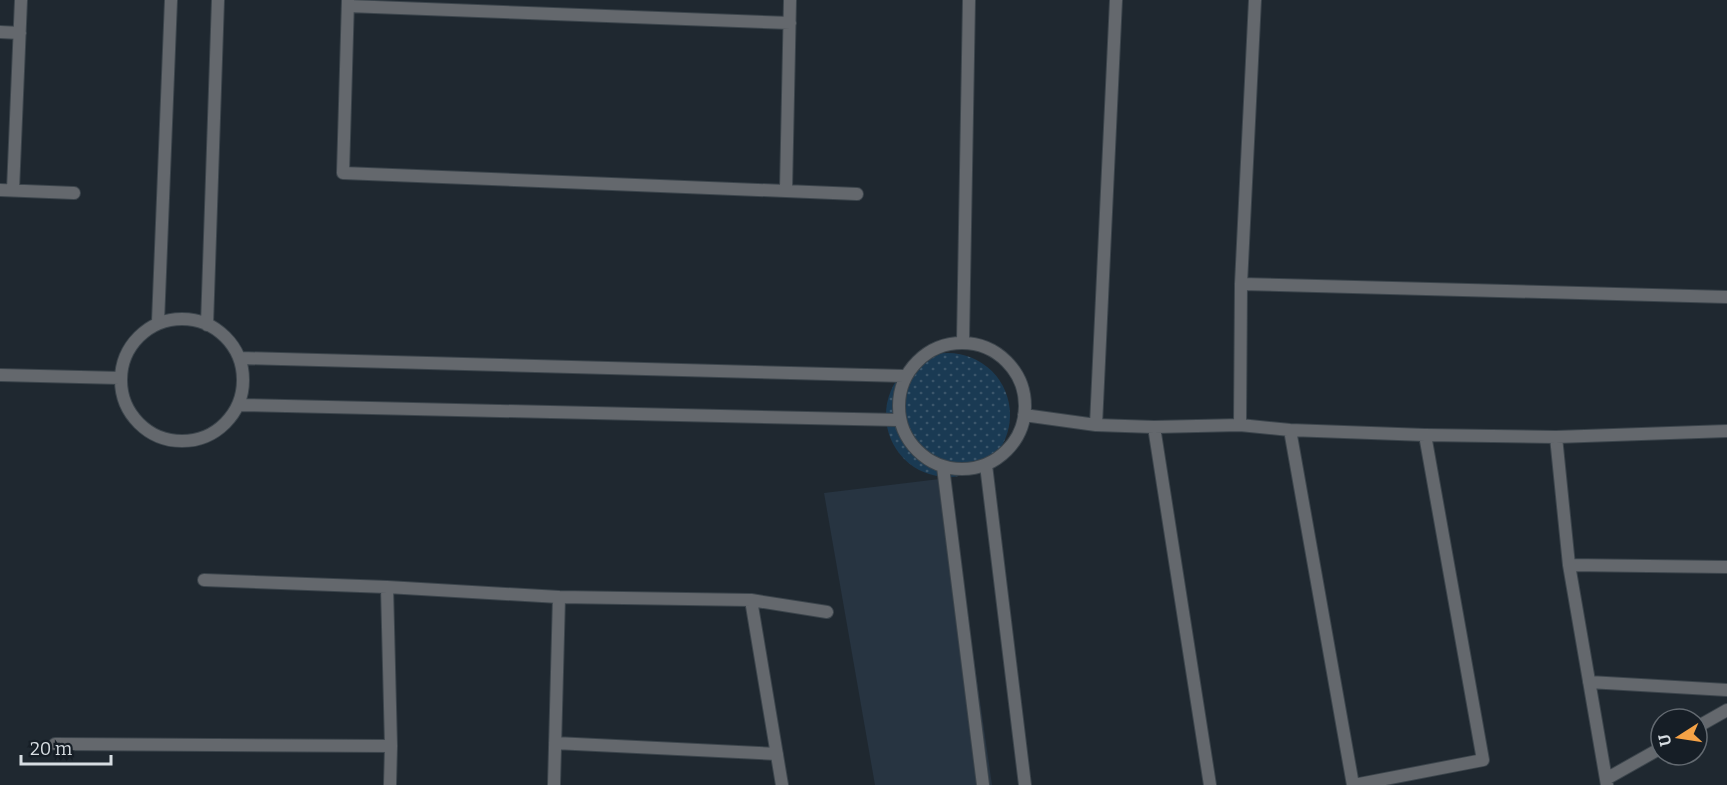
<svg xmlns="http://www.w3.org/2000/svg" width="1727" height="785" font-family="Bitter,serif">
	<defs>
		<pattern id="park-dots" width="8" height="8" patternUnits="userSpaceOnUse" patternTransform="scale(1.5)"><rect width="8" height="8" fill="#1a3a53"/><path d="M2 2h.1M6 6h.1" fill="none" stroke="#3b566b" stroke-width="1.8" stroke-linecap="round"/></pattern>
	</defs>
	<rect width="100%" height="100%" fill="#1f2830"/>
	<path fill="#273441" d="M948,478L992,785H875L824,493Z"/>
	<path fill="url(#park-dots)" d="M886 415a62 62 0 1 1 124 0a62 62 0 1 1-124 0Z"/>
	<g fill="none" stroke-linecap="round" stroke-linejoin="round">
		<defs>
			<path id="minor" d="M348,0L343,173L857,194
				M348,6L790,23
				M0,32L20,33
				M0,190L74,193
				M13,190L21,0
				M786,190L790,0
				M1241,284L1727,297
				M121 380a61 61 0 1 1 122 0a61 61 0 1 1-122 0Z
				M158,322L171,0
				M207,325L218,0
				M963,341L969,0
				M899 406a63 63 0 1 1 126 0a63 63 0 1 1-126 0Z
				M241,358L904,376
				M0,375L120,378
				M240,405L899,420
				M1024,415L1096,425L1154,427L1240,425L1290,430L1425,435L1556,437L1727,431
				M1096,425L1116,0
				M1240,425L1241,284L1255,0
				M1154,427L1210,785
				M1290,430L1353,785
				M1556,437L1569,565L1607,785
				M986,465L1025,785
				M943,467L983,785
				M1569,565L1727,567
				M204,580L387,587
				M751,600L782,785
				M1589,682L1727,690
				M1697,727L1727,710
				M555,743L777,754
				M55,744L391,746
				M1606,779L1661,748
				M390,785L391,746L387,587L559,597
				M554,785L559,597L751,600L827,612
				M1354,785L1483,760L1425,435"/>
		</defs>
		<use href="#minor" stroke="#3c454c" stroke-width="14"/>
		<use href="#minor" stroke="#64686d" stroke-width="12"/>
	</g>
	<g transform="translate(1679 737) rotate(258)"><circle r="28" fill="#161e26" stroke="#636a71" stroke-width="1.5"/>
	<path d="M0-4.5L10 22L0 15L-10 22Z" fill="#f5a246"/>
	<text y="-9" font-size="16" font-weight="bold" text-anchor="middle" fill="#d7dde2">U</text>
	</g>
	<path d="M21 755v9h90v-9" fill="none" stroke="#d7dde2" stroke-width="3"/>
	<text x="30" y="755" font-size="18" fill="#d7dde2" stroke="#161e26" stroke-width="4.5" paint-order="stroke">20 m</text>
</svg>
